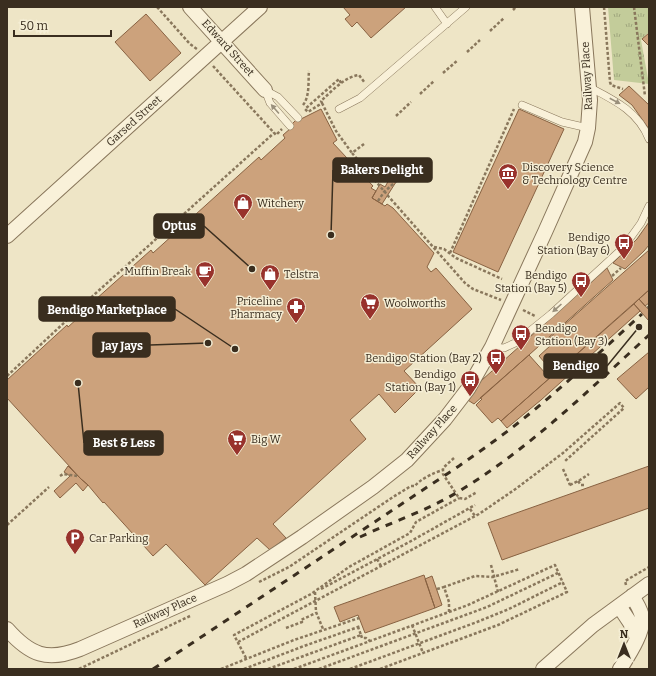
<svg xmlns="http://www.w3.org/2000/svg" width="656" height="676" font-family="Bitter,serif">
	<defs>
		<pattern id="grass-tufts" width="24" height="20" patternUnits="userSpaceOnUse"><rect width="24" height="20" fill="#c3cc9a"/><path d="M3 7l-1-3M5 7V3M7 7l1-3M15 17l-1-3M17 17v-4M19 17l1-3" fill="none" stroke="#9fa67d"/></pattern>
	</defs>
	<rect width="100%" height="100%" fill="#eee5c6"/>
	<path fill="url(#grass-tufts)" d="M608,7H649V32L641,40L649,84L614,80Z"/>
	<path fill="#cca27c" stroke="#886242" d="M343,7H406L371,38L357,22L352,27L345,19L350,15Z
		M146,14L181,53L150,81L115,42Z
		M649,33V46L642,39Z
		M629,86L649,105V129L632,105L619,95Z
		M321,109L337,140L333,143L373,186L371,188L376,191L372,198L385,206L387,204L393,208L434,253L427,267L431,272L436,268L472,309L404,371L420,388L395,413L379,394L350,420L366,439L273,524L286,538L270,550L257,538L205,585L166,544L153,556L104,502L103,503L88,485L81,479L7,398V380L67,325L68,327L88,309L86,308L151,250L153,253L259,157L261,160L285,138L283,135L291,128L289,127L299,117L301,119Z
		M519,109L564,129L498,272L453,252Z
		M390,178L396,182L382,204L372,198L380,184L385,187Z
		M649,222V245L644,251L625,269L613,263L637,239Z
		M649,250V290L501,421L498,418L492,423L476,405L482,399L480,398L529,355L546,374L551,370L539,356L551,345L547,340Z
		M607,268L613,280L474,404L463,397Z
		M649,290V303L645,306L639,299Z
		M639,299L649,310V321L634,304Z
		M634,304L640,311L541,400L507,428L501,421Z
		M649,352V387L636,399L617,379Z
		M68,466L81,479L88,485L83,491L76,483L60,498L54,491L70,476L64,472Z
		M649,466V508L502,560L488,523Z
		M424,575L435,608L365,633L358,615L340,622L334,607Z
		M432,576L442,605L435,608L425,579Z"/>
	<g fill="none" stroke-linecap="round" stroke-linejoin="round">
		<defs>
			<path id="lane" d="M435,7L447,24
				M589,87C614,100 638,111 649,139
				M265,90L270,103L290,126
				M265,90L278,97L298,118
				M522,105L562,122L588,128
				M339,109L360,98L367,92L466,7
				M492,347L504,348L515,343L551,314L623,248L641,223L649,206"/>
			<path id="street" d="M190,7L265,90
				M7,236L260,7
				M619,606L631,624L637,638
				M7,629C30,655 47,662 80,649L227,584L246,574L302,537L373,487L407,460L445,419L468,389L492,347L545,232L585,142L588,128L590,100L582,7
				M543,669L593,625L649,584
				M620,669C628,656 645,631 642,616C640,609 636,602 632,596"/>
		</defs>
		<use href="#lane" stroke="#89775c" stroke-width="8"/>
		<use href="#street" stroke="#89775c" stroke-width="16"/>
		<path stroke="#89775c" stroke-width="2.5" stroke-dasharray="3 2" stroke-linecap="butt" d="M157,7L190,44L197,49
			M604,7L610,82L611,85L623,89
			M634,7L645,96
			M513,10L516,7
			M490,31L504,18
			M467,52L480,40
			M213,66L276,135L282,129
			M443,73L458,60
			M341,83L339,79L305,109L308,112L322,103L321,101C332,91 344,77 359,75L365,83
			M420,94L434,81
			M322,103L336,131L352,153
			M303,105C310,96 308,82 309,71
			M396,116L411,102
			M364,144L352,153L389,197L465,283L473,289L501,300
			M378,201L384,192L402,176
			M434,247L444,249L456,258L502,279
			M450,253L514,109
			M612,276L621,268
			M523,310L535,316
			M7,376L96,293L274,133
			M454,458L443,468V474L459,498L465,499L477,492
			M563,469L570,485L568,486
			M60,476L63,474L77,476
			M578,481L581,485H585
			M570,485L580,480L589,474
			M470,509L475,516
			M7,525L49,487
			M377,559L381,566
			M491,565L498,592
			M259,582L289,567L393,497L411,486H415C419,480 435,472 443,470
			M626,585L625,581L649,567
			M321,589L413,540L475,505
			M437,589L444,587
			M315,592L316,612L323,629
			M449,612V602L444,587L475,576L493,577L520,569
			M412,625L423,653
			M286,628L302,622L301,620L316,613
			M361,635L362,638H366L370,641
			M238,642L479,514L517,488L563,453L620,403L624,408L565,461
			M246,658L234,635L311,594L349,567L410,533L416,522L459,498
			M79,669L190,616
			M221,669L294,640L359,618
			M244,669L304,646L361,626
			M268,669L361,635L358,627
			M294,669L468,605L555,565L567,592L498,625L380,669
			M319,669L487,607L558,573
			M350,669L477,622L509,609L563,582"/>
		<use href="#lane" stroke="#f9f1d9" stroke-width="7"/>
		<use href="#street" stroke="#f9f1d9" stroke-width="14"/>
		<path stroke="#3a2e1f" stroke-width="3" stroke-dasharray="7 7" stroke-linecap="butt" d="M648,308L649,307
			M360,537C392,522 426,511 456,493C528,450 588,391 649,335
			M153,669L459,466C479,452 499,438 518,423C561,389 601,351 642,314"/>
	</g>
	<defs><path id="oneway-solid" d="M-6-.8H1V-3.2L6.5 0L1 3.2V.8H-6Z"/></defs>
	<g fill="#9a907c">
		<use href="#oneway-solid" transform="translate(615 101) rotate(28)"/>
		<use href="#oneway-solid" transform="translate(275 109) rotate(-131)"/>
		<use href="#oneway-solid" transform="translate(557 308) rotate(138)"/>
	</g>
	<defs>
		<symbol id="museum-pin" viewBox="-11 -11 22 30"><path d="M0 17L-7.5 6A9.5 9.5 0 1 1 7.5 6Z" fill="#98322c" stroke="#f5eed5"/><path d="M0-6L6-3V-2H-6V-3ZM-5-1h2V3h-2ZM-1-1h2V3h-2ZM3-1h2V3H3ZM-6 4H6V6H-6Z" fill="#fff"/></symbol>
		<symbol id="shop-pin" viewBox="-11 -11 22 30"><path d="M0 17L-7.5 6A9.5 9.5 0 1 1 7.5 6Z" fill="#98322c" stroke="#f5eed5"/><path d="M-5-2.5h2.3a2.7 3.5 0 0 1 5.4 0H5L5.5 6h-11ZM-1.5-2.5h3a1.5 2.3 0 0 0-3 0Z" fill="#fff"/></symbol>
		<symbol id="bus-pin" viewBox="-11 -11 22 30"><path d="M0 17L-7.5 6A9.5 9.5 0 1 1 7.5 6Z" fill="#98322c" stroke="#f5eed5"/><path d="M-5-6H5V4H4V6H2V4H-2V6H-4V4H-5ZM-3.5-4V0h7V-4ZM-3.5 1.2v1.5H-2V1.2ZM2 1.2v1.5H3.5V1.2Z" fill="#fff"/></symbol>
		<symbol id="cafe-pin" viewBox="-11 -11 22 30"><path d="M0 17L-7.5 6A9.5 9.5 0 1 1 7.5 6Z" fill="#98322c" stroke="#f5eed5"/><path d="M-5.5-4.5H6V0H3Q3 3.5 0 3.5H-2.5Q-5.5 3.5-5.5 0ZM3-3.2v2h1.7v-2ZM-6 4.5H4V6H-6Z" fill="#fff"/></symbol>
		<symbol id="supermarket-pin" viewBox="-11 -11 22 30"><path d="M0 17L-7.5 6A9.5 9.5 0 1 1 7.5 6Z" fill="#98322c" stroke="#f5eed5"/><path d="M-6-5.5h2.5l.6 2H6L4.5 2H-2.5L-4.4-4H-6ZM-1.5 3.2a1.3 1.3 0 1 0 .1 0ZM3 3.2a1.3 1.3 0 1 0 .1 0Z" fill="#fff"/></symbol>
		<symbol id="pharmacy-pin" viewBox="-11 -11 22 30"><path d="M0 17L-7.5 6A9.5 9.5 0 1 1 7.5 6Z" fill="#98322c" stroke="#f5eed5"/><path d="M-2-6h4v4h4v4h-4v4h-4v-4h-4v-4h4Z" fill="#fff"/></symbol>
		<symbol id="parking-pin" viewBox="-11 -11 22 30"><path d="M0 17L-7.5 6A9.5 9.5 0 1 1 7.5 6Z" fill="#98322c" stroke="#f5eed5"/><path d="M-3.5-5.5H1a3.5 3.5 0 0 1 0 7H-1V5.5H-3.5ZM-1-3.4V-.6H.8a1.4 1.4 0 0 0 0-2.8Z" fill="#fff"/></symbol>
	</defs>
	<g fill-rule="evenodd">
		<use href="#museum-pin" x="497" y="162" width="22" height="30"/>
		<use href="#shop-pin" x="232" y="192" width="22" height="30"/>
		<use href="#bus-pin" x="613" y="232" width="22" height="30"/>
		<use href="#cafe-pin" x="194" y="260" width="22" height="30"/>
		<use href="#shop-pin" x="259" y="263" width="22" height="30"/>
		<use href="#bus-pin" x="570" y="270" width="22" height="30"/>
		<use href="#supermarket-pin" x="359" y="292" width="22" height="30"/>
		<use href="#pharmacy-pin" x="285" y="296" width="22" height="30"/>
		<use href="#bus-pin" x="510" y="323" width="22" height="30"/>
		<use href="#bus-pin" x="485" y="347" width="22" height="30"/>
		<use href="#bus-pin" x="459" y="369" width="22" height="30"/>
		<use href="#supermarket-pin" x="226" y="428" width="22" height="30"/>
		<use href="#parking-pin" x="64" y="527" width="22" height="30"/>
	</g>
	<g text-anchor="middle" dominant-baseline="central" stroke-width="3" stroke-linejoin="round" paint-order="stroke">
		<g font-size="11" fill="#3a2e1f" stroke="#f5eed5">
			<text transform="translate(228 48) rotate(48)">Edward Street</text>
			<text transform="translate(587 76) rotate(-93)">Railway Place</text>
			<text transform="translate(134 121) rotate(-42)">Garsed Street</text>
			<text transform="translate(432 432) rotate(-48)">Railway Place</text>
			<text transform="translate(165 611) rotate(-24)">Railway Place</text>
		</g>
		<g font-size="11" fill="#3a2e1f" stroke="#f5eed5" text-anchor="start">
			<text x="522" y="167">Discovery Science<tspan x="522" dy="13">&amp; Technology Centre</tspan></text>
			<text x="257" y="203">Witchery</text>
			<text x="610" y="237" text-anchor="end">Bendigo<tspan x="610" dy="13">Station (Bay 6)</tspan></text>
			<text x="191" y="271" text-anchor="end">Muffin Break</text>
			<text x="284" y="274">Telstra</text>
			<text x="567" y="275" text-anchor="end">Bendigo<tspan x="567" dy="13">Station (Bay 5)</tspan></text>
			<text x="282" y="301" text-anchor="end">Priceline<tspan x="282" dy="13">Pharmacy</tspan></text>
			<text x="384" y="303">Woolworths</text>
			<text x="535" y="328">Bendigo<tspan x="535" dy="13">Station (Bay 3)</tspan></text>
			<text x="482" y="358" text-anchor="end">Bendigo Station (Bay 2)</text>
			<text x="456" y="374" text-anchor="end">Bendigo<tspan x="456" dy="13">Station (Bay 1)</tspan></text>
			<text x="251" y="439">Big W</text>
			<text x="89" y="538">Car Parking</text>
		</g>
	</g>
	<path fill="none" stroke="#3a2e1f" stroke-width="1.5" d="M331 235L333 170M252 269L204 226M235 349L175 309M208 343L150 345M639 327L607 366M78 383L84 443"/>
	<g fill="#3a2e1f" stroke="#f5eed5" stroke-width="1.5">
		<circle cx="331" cy="235" r="4"/>
		<circle cx="252" cy="269" r="4"/>
		<circle cx="235" cy="349" r="4"/>
		<circle cx="208" cy="343" r="4"/>
		<circle cx="639" cy="327" r="4"/>
		<circle cx="78" cy="383" r="4"/>
	</g>
	<g fill="#3a2e1f" stroke="#3a2e1f" stroke-width="1.5">
		<rect x="333" y="158" width="99" height="24" rx="4"/>
		<rect x="154" y="214" width="50" height="24" rx="4"/>
		<rect x="39" y="297" width="136" height="24" rx="4"/>
		<rect x="93" y="333" width="57" height="24" rx="4"/>
		<rect x="544" y="354" width="63" height="24" rx="4"/>
		<rect x="84" y="431" width="79" height="24" rx="4"/>
	</g>
	<g font-size="12" text-anchor="middle" font-weight="bold" fill="#fff">
		<text x="382" y="174">Bakers Delight</text>
		<text x="179" y="230">Optus</text>
		<text x="107" y="314">Bendigo Marketplace</text>
		<text x="122" y="350">Jay Jays</text>
		<text x="576" y="370">Bendigo</text>
		<text x="124" y="447">Best &amp; Less</text>
	</g>
	<rect width="656" height="676" fill="none" stroke="#3a2e1f" stroke-width="16"/>
	<g transform="translate(624 644)" stroke="#f5eed5" stroke-width="3" paint-order="stroke">
	<path d="M0-3L7 15L0 10L-7 15Z" fill="#3a2e1f"/>
	<text y="-6" font-size="11" font-weight="bold" text-anchor="middle" fill="#3a2e1f">N</text>
	</g>
	<path d="M14 30v6h97v-6" fill="none" stroke="#3a2e1f" stroke-width="2"/>
	<text x="20" y="30" font-size="12" fill="#3a2e1f" stroke="#f5eed5" stroke-width="3" paint-order="stroke">50 m</text>
</svg>
